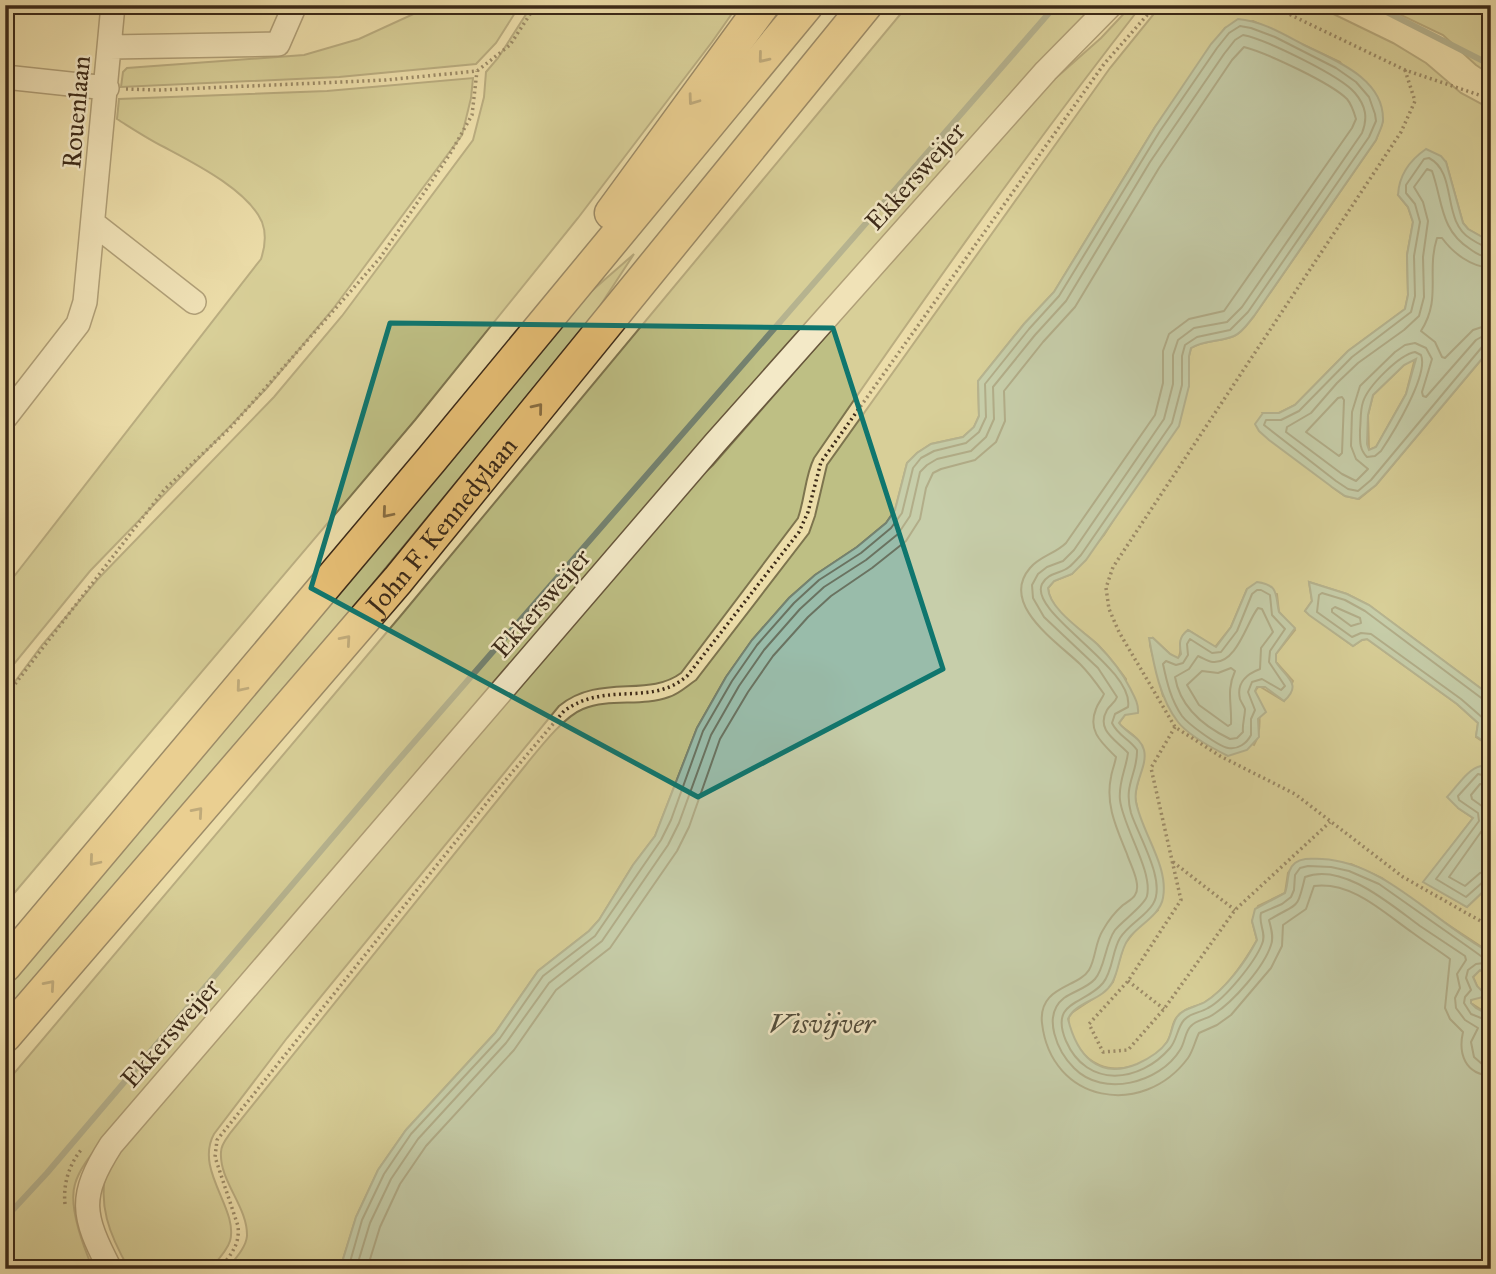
<svg xmlns="http://www.w3.org/2000/svg" width="1496" height="1274" font-family="'IM FELL Great Primer',serif">
	<rect width="100%" height="100%" fill="#ecdda9"/>
	<filter id="stains"><feTurbulence type="fractalNoise" baseFrequency=".00286" numOctaves="4"/><feColorMatrix values="0 0 0 0 .2 0 0 0 0 .09 0 0 0 0 .02 0 0 0 .5 -.17"/></filter>
	<radialGradient id="worn" r=".72"><stop offset=".6" stop-color="#630" stop-opacity="0"/><stop offset="1" stop-color="#630" stop-opacity=".3"/></radialGradient>
	<path fill="#bebf84" stroke="#7d744e" stroke-width="2" fill-rule="evenodd" d="M433,5H520L496,43L476,64L339,77L121,87L123,72L127,68L304,55L359,39Z
		M532,5H738L712,42L578,218L415,420L5,904V695L42,645L98,579L274,397L342,316L473,140L484,97L486,72L498,58Z
		M908,5H1097L108,1134C96,1149 80,1166 75,1184C68,1207 84,1248 93,1269H5V1084L403,613Z
		M1132,5H1142C1027,152 920,304 814,458C805,476 805,498 798,518L681,673C648,698 599,673 559,706L287,1038L214,1134C194,1170 239,1209 230,1241C227,1251 217,1261 210,1269H129C110,1236 96,1203 108,1165L702,475L713,465L880,274L1048,85L1101,38Z
		M1161,5H1315L1393,43L1426,63L1461,93L1491,109V242L1468,229L1463,223L1446,162L1398,195L1408,207L1413,222L1407,255L1408,295L1405,309L1348,351L1295,405L1279,413H1263L1332,487L1345,496L1359,499L1376,485L1491,348V696L1369,605L1347,594L1309,582L1312,601L1305,611L1353,646L1362,640L1367,639L1457,704L1478,723L1476,737L1491,747V771L1482,766C1459,778 1460,785 1458,808L1473,818L1424,882L1467,907L1491,884V953L1427,911L1382,878L1351,864L1297,862L1288,873L1285,893L1258,906L1252,921L1257,940C1245,961 1226,989 1205,1002C1196,1007 1183,1008 1177,1017C1171,1024 1172,1035 1167,1042C1147,1071 1101,1080 1080,1049C1073,1039 1065,1025 1070,1014L1106,990L1113,982L1124,945L1138,927L1158,910L1135,797C1137,778 1148,759 1139,742C1135,734 1124,730 1119,723L1125,715L1126,679C1117,667 1108,655 1098,645C1082,630 1050,612 1048,588L1054,581L1072,574L1104,535L1121,508L1189,386V356L1191,348C1204,340 1220,342 1234,336C1243,332 1248,323 1254,316L1376,140L1383,121L1340,62L1253,21L1225,28L1155,127L1054,292L1024,324L978,381L979,416L974,427L963,437L931,444L917,453L907,463L895,510L886,523L857,547L815,575L789,598L752,640L726,677L697,728L655,836L633,865L599,920L589,931L538,971L495,1033L406,1130L378,1170L356,1217L340,1269H227C234,1260 246,1248 247,1236C248,1207 219,1181 221,1152C221,1144 227,1138 231,1132L525,766C539,749 563,717 583,709C610,698 642,707 669,697C679,694 687,686 696,680L809,533L815,516L827,465L1110,68ZM1247,589L1277,594L1279,612L1295,630L1276,654V662L1293,681L1284,701L1259,686L1255,691C1259,706 1263,730 1254,745L1163,696L1150,645L1153,638L1170,654L1178,659C1184,648 1176,639 1188,630L1215,647L1231,627Z
		M1380,5H1491V75L1476,65L1443,35Z
		M473,78L471,98L462,135L333,309L266,389L90,571L5,675V588L261,259C265,247 267,235 262,222C248,190 194,163 164,147C148,139 133,129 117,119L119,99L327,91Z
		M634,254L596,312L371,586L5,1014V988L578,303Z
		M1415,358L1406,394L1376,447L1369,450L1368,415L1373,395L1404,365Z
		M1480,970L1491,976V1016L1471,1003V1000L1477,997V986L1473,977Z"/>
	<path fill="#99bcaa" stroke="#748270" stroke-width="2" fill-rule="evenodd" d="M1238,19C1262,21 1283,34 1304,45C1334,60 1384,78 1383,120C1383,126 1378,134 1376,140L1254,316C1248,323 1243,332 1234,336C1220,342 1204,340 1191,348L1189,356V386L1179,426L1086,560L1072,574L1054,581L1048,588C1049,609 1083,631 1097,644C1110,657 1122,672 1130,688C1134,696 1139,704 1138,713L1125,715L1119,723C1126,733 1141,737 1144,750C1148,766 1133,783 1136,802C1142,833 1169,866 1163,898C1160,915 1139,925 1129,938C1119,951 1120,969 1112,983C1102,1001 1076,1001 1068,1019C1077,1055 1098,1080 1137,1064C1148,1059 1160,1052 1167,1042C1172,1034 1172,1024 1177,1017C1183,1008 1196,1007 1205,1002C1226,989 1246,961 1257,940L1252,921L1255,909L1285,893C1289,883 1286,870 1295,863C1303,857 1313,859 1322,859C1385,862 1436,924 1491,953V976L1480,970L1473,977L1477,986L1487,996L1471,1000V1003L1476,1008L1491,1016V1043L1487,1045V1048L1491,1051V1269H340L356,1217L378,1170L406,1130L495,1033L538,971L589,931L599,920L633,865L655,836L697,728L726,677L752,640L789,598L815,575L857,547L886,523L895,510L907,463L917,453L931,444L963,437L974,427L979,416L978,381L1024,324L1054,292L1155,127L1211,44L1225,28Z
		M1426,149L1441,156L1446,162L1463,223L1468,229L1491,242V348L1376,485L1358,499L1345,496L1332,487L1269,440L1259,431L1255,424L1263,413H1279L1295,405L1348,351L1405,309L1408,295L1407,255L1413,222L1408,207L1398,195C1399,175 1410,160 1426,149ZM1416,359L1406,394L1376,447L1369,450L1367,444L1368,415L1373,395L1404,365Z
		M1257,582C1280,585 1275,596 1279,612L1295,628L1276,654V662C1286,678 1303,684 1284,701L1265,687H1257L1255,691L1266,712L1258,719L1259,737L1247,750L1228,756C1212,748 1189,736 1178,722C1160,699 1154,666 1149,638H1153L1170,654L1178,658L1181,654C1179,643 1179,637 1188,630L1216,647L1231,627L1247,589Z
		M1309,582L1347,594L1369,605L1491,696V747L1476,736L1478,723L1457,704L1367,639L1362,640L1353,646L1309,615L1305,611L1312,601Z
		M1481,766L1491,771V884L1467,907L1423,882L1473,818L1458,808L1447,797C1457,787 1467,769 1481,766Z"/>
	<g fill="none" stroke-linecap="round" stroke-linejoin="round">
		<path stroke="#6a7361" stroke-width="2" d="M1491,248C1483,247 1477,243 1471,239C1441,221 1458,173 1429,158L1424,159L1406,185V193L1415,204L1420,222L1414,256L1415,296L1411,312L1352,357L1299,411L1281,420H1266L1264,425L1336,481L1348,489L1358,491L1371,480L1482,347L1491,344
			M1491,257C1482,257 1477,254 1470,249C1440,230 1443,202 1432,171L1427,169L1414,187L1423,202L1428,221L1423,257L1424,297L1419,316L1404,330L1358,363L1337,383L1311,413L1287,427L1286,432L1342,474L1356,481L1368,469L1356,459L1351,446L1352,412L1360,386L1395,352L1405,345L1415,343L1426,348L1432,359L1422,392L1423,396L1426,397L1476,340L1483,336L1491,335
			M1491,268C1471,267 1453,253 1442,238H1437C1426,273 1442,298 1421,331L1435,342L1442,357L1445,358L1473,330L1491,324
			M1415,352L1421,355C1429,375 1393,433 1381,451L1375,456L1367,457C1359,449 1360,440 1360,430C1361,421 1360,411 1363,402C1368,386 1399,355 1415,352Z
			M1338,398L1342,397L1344,400L1342,453L1339,456L1306,432Z
			M1257,590H1261L1270,595L1272,615L1285,629L1270,651L1269,662L1285,686L1281,690L1262,679L1252,682L1248,692L1255,710L1251,719V735C1247,743 1238,750 1228,748C1218,746 1188,724 1182,716C1171,700 1167,683 1163,664L1166,661L1176,665L1183,663L1188,655L1187,644L1190,639L1212,653L1221,652L1237,631L1252,594Z
			M1335,607L1360,618L1361,623L1351,626L1332,612V609Z
			M1258,608L1262,609L1273,632L1261,648L1260,669C1247,674 1236,682 1240,699C1241,702 1244,706 1245,709C1245,716 1242,725 1243,732L1237,738L1230,739C1203,726 1180,707 1175,677L1189,669L1198,656C1203,658 1208,662 1213,662C1237,664 1247,621 1258,608Z
			M1231,668L1235,671C1226,691 1232,703 1231,724L1228,726L1199,705L1187,685L1202,671L1218,673Z
			M1491,701L1484,700L1365,611L1345,600L1322,593L1319,595L1317,612L1352,637L1361,633L1371,634L1461,699L1484,719L1485,734L1491,739
			M1491,777L1478,774L1458,796L1459,800L1478,813L1479,821L1436,879L1466,897L1484,881L1491,880
			M1491,785L1480,784L1471,795L1472,799L1486,809L1488,822L1449,877L1465,886L1480,873L1491,871
			M1491,968L1484,963L1476,964L1468,970L1466,978L1471,990L1465,997L1464,1003L1471,1014L1491,1022
			M348,1269L362,1220L384,1174L411,1134L500,1038L543,976L595,936L661,840L671,820L703,731L732,681L757,645L794,603L819,580L861,553L891,528L902,513L913,468L921,458L934,451L966,443L979,432L986,417L985,384L1029,329L1059,296L1160,131L1217,48L1229,33L1240,26L1251,28L1275,37L1336,68L1356,82L1369,97L1375,114L1376,121L1369,137L1248,312L1230,330L1197,337L1185,345L1182,356V385L1172,423L1081,555C1077,559 1073,564 1069,567C1061,574 1048,572 1042,584C1028,613 1135,668 1128,707L1115,714L1112,723C1118,736 1130,739 1137,750C1138,773 1123,784 1131,813C1138,835 1167,882 1153,904C1145,917 1129,924 1120,938C1112,951 1113,971 1103,983C1085,1005 1049,1000 1066,1041C1087,1089 1140,1083 1170,1048C1177,1040 1177,1028 1184,1020C1190,1013 1200,1013 1208,1008C1225,999 1255,962 1262,944C1267,933 1258,924 1261,913L1282,904L1291,897L1294,890L1295,875L1300,868L1308,866L1331,867L1349,871L1379,884L1474,951L1485,959L1491,958
			M356,1269L370,1223L391,1179L418,1139L506,1043L549,983L602,941L668,845L679,823L711,735L739,686L764,650L800,609L824,587L866,560L898,534L910,516L920,472L927,465L937,459L971,451L986,437L994,419L993,387L1035,335L1066,301L1150,162L1224,54L1235,40L1243,35C1265,39 1341,76 1355,93C1366,106 1368,118 1362,133L1242,307L1227,322L1194,328L1178,340L1173,355V384L1164,419L1074,550L1063,561L1047,567L1038,574L1032,585L1033,598L1044,617L1098,668L1117,697C1115,703 1110,705 1107,710C1095,731 1118,741 1128,753C1126,769 1118,783 1120,800C1123,827 1153,871 1147,896C1145,905 1122,921 1115,930C1105,944 1105,968 1095,979C1087,988 1074,991 1064,998C1041,1016 1058,1052 1074,1068C1103,1098 1160,1083 1180,1050C1185,1043 1185,1031 1191,1026C1196,1020 1208,1019 1214,1014C1233,1002 1264,967 1271,945C1274,937 1271,928 1269,920C1298,902 1297,912 1305,877C1343,862 1391,905 1420,926C1435,936 1450,946 1465,956L1466,960L1457,974L1460,988L1455,998L1456,1008L1465,1020L1478,1028L1471,1042L1474,1057L1482,1064L1491,1065
			M367,1269L380,1227L400,1184L426,1146L514,1050L556,990L610,948L677,851L689,827L720,739L748,692L773,656L808,617L831,596L872,568L906,541L920,519L926,488L933,473L941,469L975,460L996,442L1005,421L1004,391L1043,342L1075,307L1159,168L1232,60L1244,47C1267,53 1331,83 1347,99C1352,105 1354,112 1356,119L1352,128L1224,311L1189,319L1169,334L1163,351V383L1155,415L1066,543C1055,554 1040,556 1030,568C999,604 1057,642 1080,664C1089,673 1097,684 1104,694C1102,699 1098,703 1096,709C1087,731 1102,743 1116,757C1115,764 1112,770 1111,777C1105,805 1117,829 1127,854C1130,864 1142,885 1135,895C1133,899 1127,902 1123,905C1115,912 1108,921 1103,930C1095,942 1096,958 1089,970C1078,988 1038,986 1042,1023C1051,1103 1143,1119 1188,1058C1193,1051 1195,1041 1199,1033L1217,1025L1231,1015L1271,968L1282,946L1283,925L1306,909L1314,886C1352,881 1384,913 1413,933C1425,942 1438,950 1450,959L1445,1008L1450,1019L1463,1032C1458,1054 1465,1074 1491,1076"/>
		<path stroke="#748270" stroke-width="6" d="M1373,5L1491,65
			M10,1213L47,1173L388,772L1056,5"/>
		<defs>
			<path id="minor" d="M110,47L278,44L295,5
				M5,77L107,88
				M93,223L194,302
				M5,418L78,324L85,302L113,5
				M110,1269C82,1215 78,1197 111,1145L715,443L1046,71L1111,5"/>
			<g id="highway">
				<path d="M611,213L763,5"/>
				<path d="M5,966L431,460L807,5"/>
				<path id="s1" d="M5,1036L398,580L866,5"/>
			</g>
		</defs>
		<use href="#minor" stroke="#68573c" stroke-width="26"/>
		<use href="#highway" stroke="#3c2a18" stroke-width="35"/>
		<path stroke="#3c2a18" stroke-width="3.5" stroke-dasharray="2 3.5" stroke-linecap="butt" d="M1270,5L1405,70L1491,99
			M1405,70L1415,101L1401,132L1113,567L1106,588L1109,609L1119,632L1175,727L1220,756L1295,794L1403,877L1491,927
			M126,89L159,90L386,80L477,71L510,45L536,5
			M5,697L164,490L230,428L380,258L450,154L472,115L477,71
			M1175,727L1151,768L1181,900L1128,981L1089,1024L1103,1052L1128,1050L1164,1009L1235,910L1330,822
			M1173,862L1235,910
			M1128,981L1164,1009
			M65,1204C63,1184 69,1165 81,1150
			M220,1269C231,1254 240,1245 238,1226L215,1157L217,1140L493,795L564,711C607,680 652,708 688,675L799,532L808,512L821,462L1104,64L1156,5"/>
		<use href="#minor" stroke="#f3e9c7" stroke-width="23"/>
		<use href="#highway" stroke="#e6be74" stroke-width="32"/>
	</g>
	<defs><path id="oneway-chevron" d="M-2-3.5L2.5 0L-2 3.5" fill="none" stroke-width="1.6" stroke-linecap="round" stroke-linejoin="round" transform="scale(1.75)"/></defs>
	<g stroke="#886d41">
		<use href="#oneway-chevron" transform="translate(763 58) rotate(129)"/>
		<use href="#oneway-chevron" transform="translate(693 100) rotate(126)"/>
		<use href="#oneway-chevron" transform="translate(538 408) rotate(-51)"/>
		<use href="#oneway-chevron" transform="translate(387 513) rotate(130)"/>
		<use href="#oneway-chevron" transform="translate(346 640) rotate(-49)"/>
		<use href="#oneway-chevron" transform="translate(241 687) rotate(130)"/>
		<use href="#oneway-chevron" transform="translate(198 812) rotate(-49)"/>
		<use href="#oneway-chevron" transform="translate(94 861) rotate(130)"/>
		<use href="#oneway-chevron" transform="translate(50 985) rotate(-49)"/>
	</g>
	<path d="M0 0H1496V1274H0ZM390,323L833,328L943,669L698,797L311,588Z" fill="#ecdda9" fill-opacity=".55" fill-rule="evenodd"/>
	<path fill="none" stroke="#0f766e" stroke-width="5" stroke-linejoin="round" d="M390,323L833,328L943,669L698,797L311,588Z"/>
	<g text-anchor="middle" dominant-baseline="central" stroke-width="5" stroke-linejoin="round" paint-order="stroke">
		<g font-size="26" fill="#3c2a18" stroke="#f3e9c7">
			<text transform="translate(76 112) rotate(-85)">Rouenlaan</text>
			<text transform="translate(915 176) rotate(-48)">Ekkersweijer</text>
			<text stroke="none"><textPath href="#s1" startOffset="672">John F. Kennedylaan</textPath></text>
			<text transform="translate(541 603) rotate(-49)">Ekkersweijer</text>
			<text transform="translate(170 1033) rotate(-49)">Ekkersweijer</text>
		</g>
		<g font-size="28" font-style="italic" fill="#534e3c" stroke="#f3e9c7">
			<text x="822" y="1023">Visvijver</text>
		</g>
	</g>
	<rect width="1496" height="1274" fill="none" stroke="#ecdda9" stroke-width="28"/>
	<rect x="7" y="7" width="1482" height="1260" fill="none" stroke="#3c2a18" stroke-width="3.5"/>
	<rect x="14" y="14" width="1468" height="1246" fill="none" stroke="#3c2a18" stroke-width="2"/>
	<rect width="100%" height="100%" filter="url(#stains)"/>
	<rect width="100%" height="100%" fill="url(#worn)"/>
</svg>
